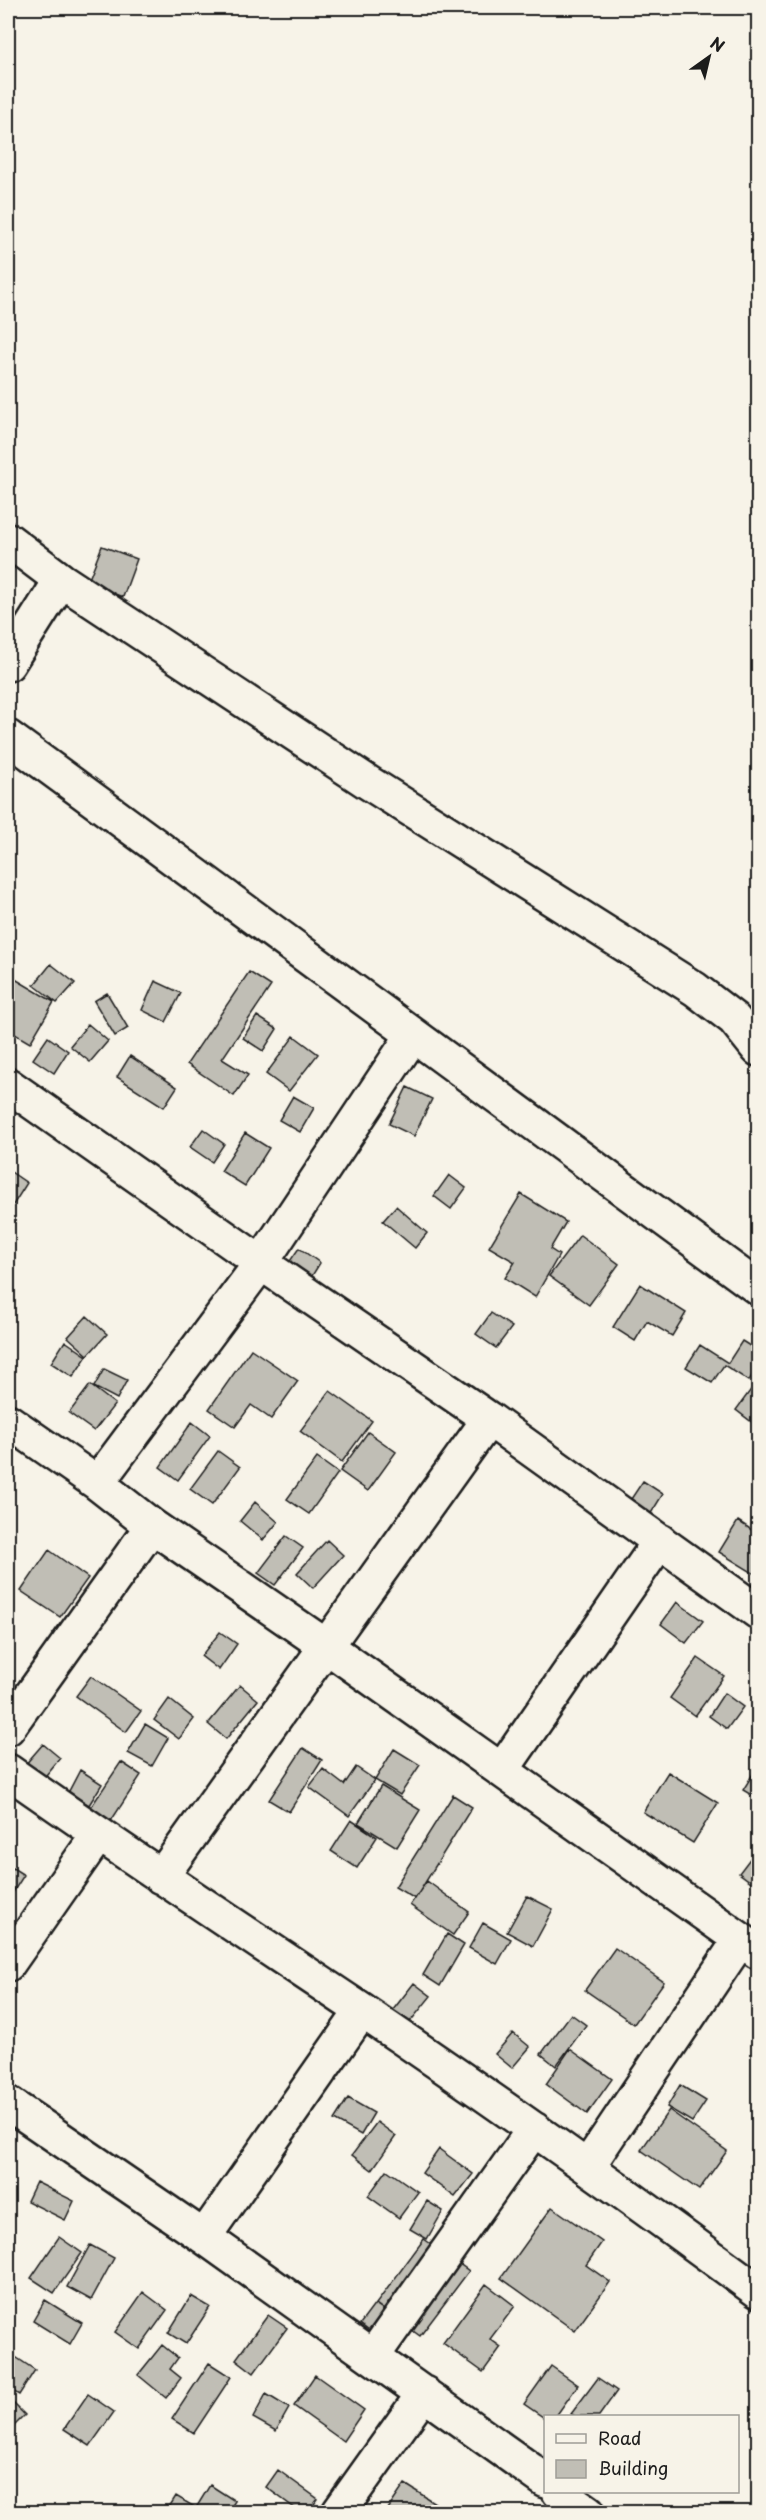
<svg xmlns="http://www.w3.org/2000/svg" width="766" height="2520" font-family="'Playpen Sans',sans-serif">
	<rect width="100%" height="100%" fill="#f7f3e8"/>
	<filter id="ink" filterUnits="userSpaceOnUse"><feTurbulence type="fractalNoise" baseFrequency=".0167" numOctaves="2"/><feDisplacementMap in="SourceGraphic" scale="12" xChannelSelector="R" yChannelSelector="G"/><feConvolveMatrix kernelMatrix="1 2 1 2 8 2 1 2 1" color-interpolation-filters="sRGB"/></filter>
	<g filter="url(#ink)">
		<path fill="#c0beb5" stroke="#1c1c1c" stroke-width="1.5" d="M102,546L137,559L123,597L87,584Z
			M51,964L75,983L57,1003L34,985Z
			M249,972L271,986L222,1059L248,1075L234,1096L187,1064Z
			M10,976L54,1002L30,1043L8,1030V980Z
			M155,981L181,993L166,1022L142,1010Z
			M107,993L128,1028L115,1036L94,1001Z
			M257,1016L277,1029L263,1051L243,1038Z
			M88,1024L108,1041L90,1062L70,1046Z
			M294,1036L318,1054L289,1091L266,1074Z
			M48,1037L68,1051L54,1073L33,1059Z
			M130,1056L177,1087L164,1107L117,1077Z
			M407,1087L432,1099L414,1136L389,1124Z
			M293,1096L314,1108L300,1132L279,1120Z
			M203,1129L224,1144L212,1162L190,1147Z
			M245,1133L269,1148L245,1186L221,1171Z
			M8,1170L27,1183L8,1213Z
			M449,1175L466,1188L451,1209L434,1196Z
			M521,1194L566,1222L550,1249L559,1255L535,1297L505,1278L515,1262L489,1247Z
			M396,1206L427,1233L415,1248L383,1221Z
			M580,1235L619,1264L589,1305L549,1276Z
			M299,1248L320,1263L310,1279L288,1264Z
			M640,1284L686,1313L672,1336L647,1321L635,1341L613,1327Z
			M491,1313L512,1327L496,1348L476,1334Z
			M87,1316L107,1334L88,1355L68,1337Z
			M65,1341L87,1356L73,1377L51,1363Z
			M742,1341L758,1351V1364L749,1381L724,1365L712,1383L686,1367L700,1345L728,1363Z
			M251,1349L298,1381L271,1419L251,1405L235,1427L209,1409Z
			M104,1369L127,1380L117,1399L94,1387Z
			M758,1380V1424L757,1426L736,1410Z
			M90,1385L115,1404L94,1431L69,1413Z
			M330,1391L372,1421L342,1462L300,1431Z
			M192,1422L210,1436L178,1480L160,1467Z
			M368,1432L396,1452L368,1491L340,1471Z
			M218,1451L240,1467L212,1505L190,1489Z
			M317,1458L338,1473L309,1514L287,1499Z
			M643,1481L663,1494L650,1515L629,1502Z
			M255,1502L278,1522L263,1540L240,1521Z
			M738,1521L758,1534V1576L719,1552Z
			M286,1536L303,1548L275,1585L258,1573Z
			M327,1540L343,1555L313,1588L297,1573Z
			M49,1550L88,1578L60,1617L21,1591Z
			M677,1602L703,1621L686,1643L661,1624Z
			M220,1632L237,1644L219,1670L201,1656Z
			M698,1658L724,1676L695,1716L670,1698Z
			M91,1676L141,1711L126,1732L76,1696Z
			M240,1685L258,1700L226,1739L208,1724Z
			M724,1693L743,1707L727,1729L709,1716Z
			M169,1699L194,1719L179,1739L154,1720Z
			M145,1724L168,1738L152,1766L128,1753Z
			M43,1744L60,1758L42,1780L24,1766Z
			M303,1748L322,1760L289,1812L269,1800Z
			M394,1749L420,1765L400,1795L375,1780Z
			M121,1762L141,1775L111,1821L91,1807Z
			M356,1767L375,1780L349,1816L309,1787L323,1769L344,1785Z
			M756,1769L758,1770V1799L743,1790Z
			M80,1770L102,1784L89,1805L68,1793Z
			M668,1772L718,1803L693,1843L643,1812Z
			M381,1786L420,1810L397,1847L358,1823Z
			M453,1795L472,1807L415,1899L395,1887Z
			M351,1820L377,1837L357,1868L331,1851Z
			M758,1848V1887L739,1873Z
			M8,1865L24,1875L8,1900Z
			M427,1881L469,1912L453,1935L410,1905Z
			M527,1896L553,1909L533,1946L507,1932Z
			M483,1923L511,1939L497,1964L469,1948Z
			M447,1934L464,1945L440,1986L423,1975Z
			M615,1948L664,1982L634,2024L585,1990Z
			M414,1983L431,1996L405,2028L389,2015Z
			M571,2014L586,2025L556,2066L541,2054Z
			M513,2033L530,2047L512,2068L495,2054Z
			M570,2049L612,2079L587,2114L546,2084Z
			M680,2085L706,2101L692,2122L667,2107Z
			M348,2098L374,2113L361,2135L334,2120Z
			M669,2110L727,2151L699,2190L641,2150Z
			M377,2122L396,2136L372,2170L352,2155Z
			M439,2149L473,2174L455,2197L422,2173Z
			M758,2154V2171L750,2166Z
			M387,2170L418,2192L399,2218L368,2196Z
			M36,2182L74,2201L65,2220L27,2201Z
			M427,2201L443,2211L427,2239L410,2229Z
			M552,2207L602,2242L586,2265L610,2282L575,2331L501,2278Z
			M59,2237L82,2253L54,2293L31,2278Z
			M424,2239L469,2271L420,2336L376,2304Z
			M90,2245L114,2258L91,2300L67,2287Z
			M486,2284L515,2306L490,2339L501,2347L483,2372L443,2343Z
			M143,2292L167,2310L139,2349L115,2332Z
			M191,2296L210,2307L186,2344L168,2333Z
			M45,2300L82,2323L70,2344L33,2321Z
			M375,2304L393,2316L377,2337L360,2324Z
			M268,2315L287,2328L254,2373L236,2359Z
			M162,2345L178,2358L170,2369L181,2378L166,2398L138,2375Z
			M8,2352L35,2370L19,2395L8,2388Z
			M209,2363L231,2377L194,2433L172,2419Z
			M551,2366L578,2385L556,2416H546V2419L524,2404Z
			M315,2375L364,2410L343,2441L294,2406Z
			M598,2378L617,2391L599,2416H575L571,2414Z
			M88,2394L114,2412L90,2446L64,2429Z
			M266,2394L289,2408L276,2431L253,2418Z
			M11,2401L25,2415L8,2432V2405Z
			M278,2470L318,2499L308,2512H300L266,2487Z
			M405,2484L449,2512H386Z
			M210,2485L235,2501L228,2512H166L176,2496L196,2508Z"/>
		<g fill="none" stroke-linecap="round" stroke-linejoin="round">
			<defs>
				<path id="minor" d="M8,540L61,580L369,783L695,989L734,1019L758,1049
					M8,664L61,580
					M8,737L758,1288
					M8,1085L261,1263L489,1419L758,1612
					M8,1421L97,1483L152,1526L326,1646L758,1952
					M97,1483L261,1263L413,1035
					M8,1728L152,1526
					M502,1770L660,1541
					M8,1771C124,1853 243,1931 361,2010C496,2101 628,2195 758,2291
					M161,1877L489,1419
					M8,1964L98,1835
					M8,2103L204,2237L546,2481
					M588,2166L740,1940
					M204,2237L362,2011
					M373,2356L534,2129
					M559,2492L588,2512
					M339,2512L424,2393"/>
			</defs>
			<use href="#minor" stroke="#1c1c1c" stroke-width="38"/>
			<use href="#minor" stroke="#f7f3e8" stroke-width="33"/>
		</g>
	</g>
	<rect width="766" height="2520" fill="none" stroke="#f7f3e8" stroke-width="30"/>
	<rect x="15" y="15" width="736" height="2490" fill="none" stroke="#1c1c1c" stroke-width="2" filter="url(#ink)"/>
	<rect x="544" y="2415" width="195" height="78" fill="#f7f3e8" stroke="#9f9d96" stroke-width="1.5"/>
	<rect x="556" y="2434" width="30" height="9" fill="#f7f3e8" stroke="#9f9d96" stroke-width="1.5"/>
	<text x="598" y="2445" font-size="18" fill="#1c1c1c">Road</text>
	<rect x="556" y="2460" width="30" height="18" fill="#c0beb5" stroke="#9f9d96" stroke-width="1.5"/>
	<text x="598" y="2475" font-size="18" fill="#1c1c1c">Building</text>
	<g transform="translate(709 57) rotate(34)" stroke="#f7f3e8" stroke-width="4.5" paint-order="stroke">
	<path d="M0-4.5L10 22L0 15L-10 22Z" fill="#1c1c1c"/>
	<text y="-9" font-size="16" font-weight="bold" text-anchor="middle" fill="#1c1c1c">N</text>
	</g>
</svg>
